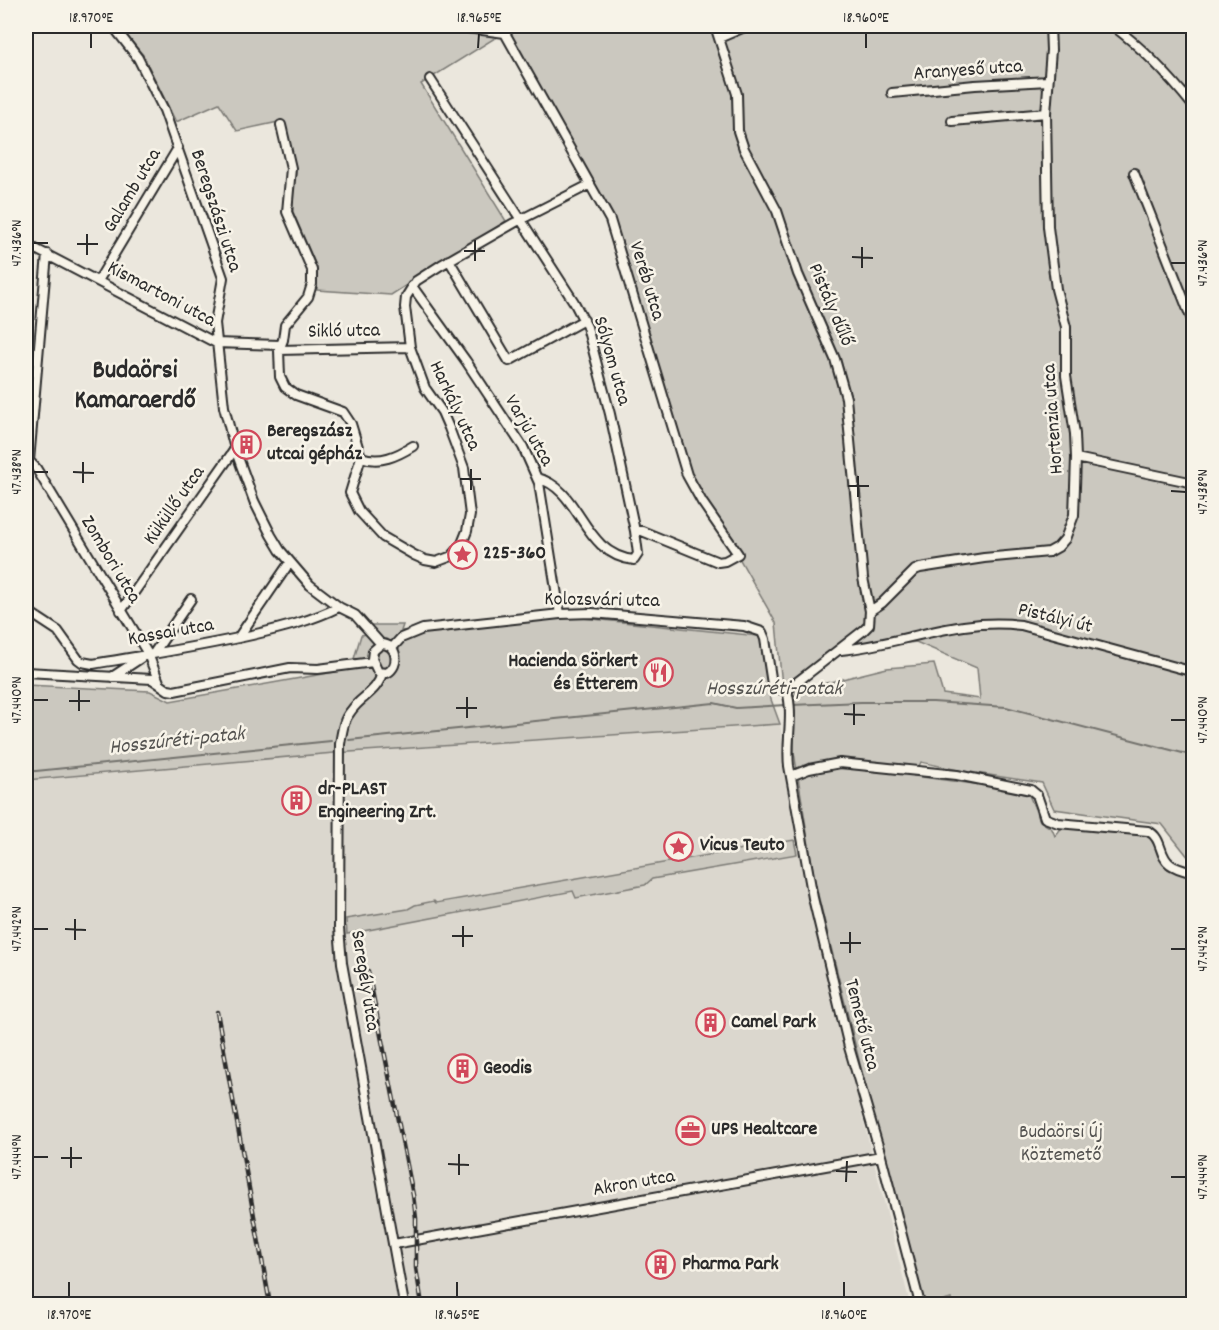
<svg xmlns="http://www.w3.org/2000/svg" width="1219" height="1330" font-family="Dekko,sans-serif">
	<rect width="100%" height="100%" fill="#ebe7dd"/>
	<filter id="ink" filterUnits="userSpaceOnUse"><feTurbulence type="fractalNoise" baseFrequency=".0167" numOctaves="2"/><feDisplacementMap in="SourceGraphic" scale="12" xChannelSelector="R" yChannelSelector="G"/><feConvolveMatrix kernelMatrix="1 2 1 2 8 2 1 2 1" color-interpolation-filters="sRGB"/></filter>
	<g filter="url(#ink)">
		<path fill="#dbd7ce" d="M780,725L813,922L910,1304H26V780L334,753Z"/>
		<path fill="#cbc8bf" stroke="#7b7a75" stroke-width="1.5" d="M119,26H1193V863L1162,824L1054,809L1042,783L963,771L921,762L914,776L989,786L1029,795L1040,821L1052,829L1055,836L1063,826L1149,836L1167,869L1193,877V1304H952L951,1299L934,1304H925L868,1096L815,883L794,752V696L798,690L887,668L934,664L943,694L980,699L977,668L916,642L829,653L782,686L776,623L735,551L685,474L623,260L590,180L548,101L506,31L421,84L506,221L391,295L317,290V268L293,212L292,195L296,173L283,121L237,131L219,103L176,122L143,55Z
			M563,616L759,636L762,641L769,694L780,724L334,753L26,780V685L150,691L170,701L351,669L361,635L375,633L371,625H403L401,631Z
			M794,840L797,854L652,879L645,885L576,898L573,891L347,934L346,919L408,909L415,905L434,901L436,903Z"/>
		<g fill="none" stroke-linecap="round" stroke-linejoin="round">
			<path stroke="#72716c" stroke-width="2" d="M792,705L861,702H933L1006,707L1194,756
				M349,740L714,703L736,708L786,705
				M26,772L331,741"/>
			<defs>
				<path id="street" d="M113,26L138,58L164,110L223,278L215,323L224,407L235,449L254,501L271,535L280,550L310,585L339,607L355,615L381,644
					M452,26L505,33
					M501,26L610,220L687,475L702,502L738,554L725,561L718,562L642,531H635
					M715,26L737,94L738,131L744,149L777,211L798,274L835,359L846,398L863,578L870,611L869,625L864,630L792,686L787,691
					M944,26L945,30
					M1113,26C1143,48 1170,77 1194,107
					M719,38L747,26
					M430,79L574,302L587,327L610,414L635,531L638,554L634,560C581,554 582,489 537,478
					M892,93L975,85L1048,81
					M952,121L1046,113
					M281,125L291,168L287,212L312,270V284L308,297L285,325L283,340L279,350L280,377L285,387L296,395L343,412L351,424L361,457L350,493L359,511L383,537L414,555L425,560L436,562L452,556L461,546L467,531L470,515L464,468L449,428L442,412L425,388L410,347L405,307L406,297L416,281L441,265L514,223L589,185
					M1134,173L1194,325
					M26,244L216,343L281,345
					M449,260L509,361L584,320
					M98,281L178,148
					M412,286L466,361L523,447L539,483L560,614
					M279,350L410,347
					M361,457C380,464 397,456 413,446
					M1076,458L1194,483
					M26,461H29L36,468L148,654L159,682
					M29,461L47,254
					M26,610L58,631L78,659L82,662L93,664C146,655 199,647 252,635C282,628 311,621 339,607
					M121,611L235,449
					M870,611L882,603L915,570L920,568L984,558L1049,552L1058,547L1065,539L1074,515L1076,458L1075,434L1066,376V327L1056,289L1048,227L1046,113L1051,50L1050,26
					M238,638L290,562
					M381,644C398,644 400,666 387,673L378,672L372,659L373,651Z
					M392,648L401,638L423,629L560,614L592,613L744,626L762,632L765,639L772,684L774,688L787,691
					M841,650C904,644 956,617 1021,625L1194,672
					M154,653L191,599
					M26,672L152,679L168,690L174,691L290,668L318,669L373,662
					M382,673C377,693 361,696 351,711C343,720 342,733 340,744L339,928L342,963L404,1304
					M112,677L141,658
					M787,691C794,715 786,741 789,766L813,898L849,1047L881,1156L920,1304
					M791,776L809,769L840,763L957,775L1031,790L1037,795L1045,818L1058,823L1148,831C1163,838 1158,855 1170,864C1176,869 1186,871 1194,873
					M394,1244L881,1156"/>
			</defs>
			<use href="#street" stroke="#2b2b2b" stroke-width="12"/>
			<use href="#street" stroke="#f7f3e8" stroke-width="8"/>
			<defs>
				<path id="rail" d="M368,971L413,1195L416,1218V1268L422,1304
					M217,1012L270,1304"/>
			</defs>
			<use href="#rail" stroke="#2b2b2b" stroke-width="4.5"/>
			<use href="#rail" stroke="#f7f3e8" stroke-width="2" stroke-dasharray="7" stroke-linecap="butt"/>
		</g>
	</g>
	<path fill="none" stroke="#2b2b2b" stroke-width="2" d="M91,48V33M478,48L479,33M866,48V33M33,243H48M77,244H98M464,251H485M87,255V234M852,257L873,258M475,261V240M1171,263H1186M862,268V247M33,472H48M73,472L94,473M460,479H481M83,483V462M848,486H869M471,490V469M1171,491L1186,492M858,497V476M33,700H48M69,701H90M456,708H477M79,711V690M844,714L865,715M467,718V697M1171,720H1186M854,725V704M33,929H48M65,929L86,930M452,936H473M75,940V919M840,943H861M463,947V926M1171,949H1186M850,953V932M33,1157H48M61,1158H82M448,1164L469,1165M71,1168V1147M836,1171L857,1172M459,1175V1154M1171,1177H1186M846,1182L847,1161M69,1297V1282M457,1297V1282M844,1297V1282"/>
	<defs>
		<symbol id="building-ring" viewBox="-11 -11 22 22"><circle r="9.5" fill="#f7f3e8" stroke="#d1495b" stroke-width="1.5"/><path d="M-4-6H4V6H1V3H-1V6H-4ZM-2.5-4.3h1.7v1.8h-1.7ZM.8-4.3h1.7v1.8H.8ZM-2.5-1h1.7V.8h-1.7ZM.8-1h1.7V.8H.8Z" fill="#d1495b"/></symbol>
		<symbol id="sight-ring" viewBox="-11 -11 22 22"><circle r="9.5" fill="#f7f3e8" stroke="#d1495b" stroke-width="1.5"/><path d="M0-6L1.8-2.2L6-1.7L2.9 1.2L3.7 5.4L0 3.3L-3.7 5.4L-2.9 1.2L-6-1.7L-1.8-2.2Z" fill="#d1495b"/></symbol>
		<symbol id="restaurant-ring" viewBox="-11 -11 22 22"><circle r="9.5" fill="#f7f3e8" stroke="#d1495b" stroke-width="1.5"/><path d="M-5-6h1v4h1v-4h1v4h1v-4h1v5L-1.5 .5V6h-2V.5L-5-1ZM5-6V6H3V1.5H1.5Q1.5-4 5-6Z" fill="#d1495b"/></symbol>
		<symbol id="office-ring" viewBox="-11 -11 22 22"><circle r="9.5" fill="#f7f3e8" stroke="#d1495b" stroke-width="1.5"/><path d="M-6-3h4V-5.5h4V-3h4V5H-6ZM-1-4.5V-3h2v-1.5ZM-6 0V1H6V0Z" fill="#d1495b"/></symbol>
	</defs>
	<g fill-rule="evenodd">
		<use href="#building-ring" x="230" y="428" width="33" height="33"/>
		<use href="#sight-ring" x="446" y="538" width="33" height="33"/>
		<use href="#restaurant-ring" x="642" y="656" width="33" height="33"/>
		<use href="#building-ring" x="280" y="784" width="33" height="33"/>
		<use href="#sight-ring" x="662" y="830" width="33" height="33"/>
		<use href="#building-ring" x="694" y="1006" width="33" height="33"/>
		<use href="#building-ring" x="446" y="1052" width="33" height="33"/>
		<use href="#office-ring" x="674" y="1114" width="33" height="33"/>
		<use href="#building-ring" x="644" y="1248" width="33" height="33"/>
	</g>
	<g text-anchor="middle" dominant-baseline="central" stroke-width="5" stroke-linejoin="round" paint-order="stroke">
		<g font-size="20" fill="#2b2b2b" stroke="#f7f3e8">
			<text transform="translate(968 71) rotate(-4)">Aranyeső utca</text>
			<text transform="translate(133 191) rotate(-59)">Galamb utca</text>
			<text transform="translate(215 211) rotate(72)">Beregszászi utca</text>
			<text transform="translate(646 281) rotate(73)">Veréb utca</text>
			<text transform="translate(161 295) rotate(28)">Kismartoni utca</text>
			<text transform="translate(830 305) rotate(67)">Pistály dűlő</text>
			<text transform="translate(344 332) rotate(-1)">Sikló utca</text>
			<text transform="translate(611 361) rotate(74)">Sólyom utca</text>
			<text transform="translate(454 406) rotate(65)">Harkály utca</text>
			<text transform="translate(1054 419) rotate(-94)">Hortenzia utca</text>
			<text transform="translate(528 431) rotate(60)">Varjú utca</text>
			<text transform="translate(175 506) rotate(-55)">Küküllő utca</text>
			<text transform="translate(110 560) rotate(59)">Zombori utca</text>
			<text transform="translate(602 601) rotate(1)">Kolozsvári utca</text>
			<text transform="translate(1055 619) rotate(14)">Pistályi út</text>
			<text transform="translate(171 633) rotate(-10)">Kassai utca</text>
			<text transform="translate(364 981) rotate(81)">Seregély utca</text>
			<text transform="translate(861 1025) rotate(76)">Temető utca</text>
			<text transform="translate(634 1184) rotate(-10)">Akron utca</text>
		</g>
		<g font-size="20" font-weight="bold" fill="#2b2b2b" stroke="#f7f3e8" text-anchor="start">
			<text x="267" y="432">Beregszász<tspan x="267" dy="23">utcai gépház</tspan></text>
			<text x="483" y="554">225-360</text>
			<text x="638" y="662" text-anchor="end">Hacienda Sörkert<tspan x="638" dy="23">és Étterem</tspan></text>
			<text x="318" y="790">dr-PLAST<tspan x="318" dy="23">Engineering Zrt.</tspan></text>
			<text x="700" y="846">Vicus Teuto</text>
			<text x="731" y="1023">Camel Park</text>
			<text x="483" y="1069">Geodis</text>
			<text x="711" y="1130">UPS Healtcare</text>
			<text x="682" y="1265">Pharma Park</text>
		</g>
		<g font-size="20" fill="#535250" stroke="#f7f3e8">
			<text x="1061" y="1133">Budaörsi Új<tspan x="1061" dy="23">Köztemető</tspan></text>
		</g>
		<g font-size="21" font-style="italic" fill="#555451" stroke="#f7f3e8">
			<text x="774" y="690">Hosszúréti-patak</text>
			<text transform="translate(177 742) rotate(-6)">Hosszúréti-patak</text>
		</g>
		<g font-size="26" font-weight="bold" fill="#2b2b2b" stroke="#f7f3e8">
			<text x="135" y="371">Budaörsi<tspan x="135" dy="30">Kamaraerdő</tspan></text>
		</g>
	</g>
	<rect width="1219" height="1330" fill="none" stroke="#f7f3e8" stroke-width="66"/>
	<rect x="33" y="33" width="1153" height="1264" fill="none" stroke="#2b2b2b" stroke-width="2"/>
	<g font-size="15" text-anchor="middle" fill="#2b2b2b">
		<text x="91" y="22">18.970°E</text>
		<text x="479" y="22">18.965°E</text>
		<text x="866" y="22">18.960°E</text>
		<text transform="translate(16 243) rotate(-90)" y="5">47.436°N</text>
		<text transform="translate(1202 263) rotate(-90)" y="5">47.436°N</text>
		<text transform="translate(16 472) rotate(-90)" y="5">47.438°N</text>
		<text transform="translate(1202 492) rotate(-90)" y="5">47.438°N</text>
		<text transform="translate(16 700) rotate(-90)" y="5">47.440°N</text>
		<text transform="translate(1202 720) rotate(-90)" y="5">47.440°N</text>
		<text transform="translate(16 929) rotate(-90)" y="5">47.442°N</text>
		<text transform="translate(1202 949) rotate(-90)" y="5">47.442°N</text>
		<text transform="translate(16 1157) rotate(-90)" y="5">47.444°N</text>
		<text transform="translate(1202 1177) rotate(-90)" y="5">47.444°N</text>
		<text x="69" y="1319">18.970°E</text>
		<text x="457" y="1319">18.965°E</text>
		<text x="844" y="1319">18.960°E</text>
	</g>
</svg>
